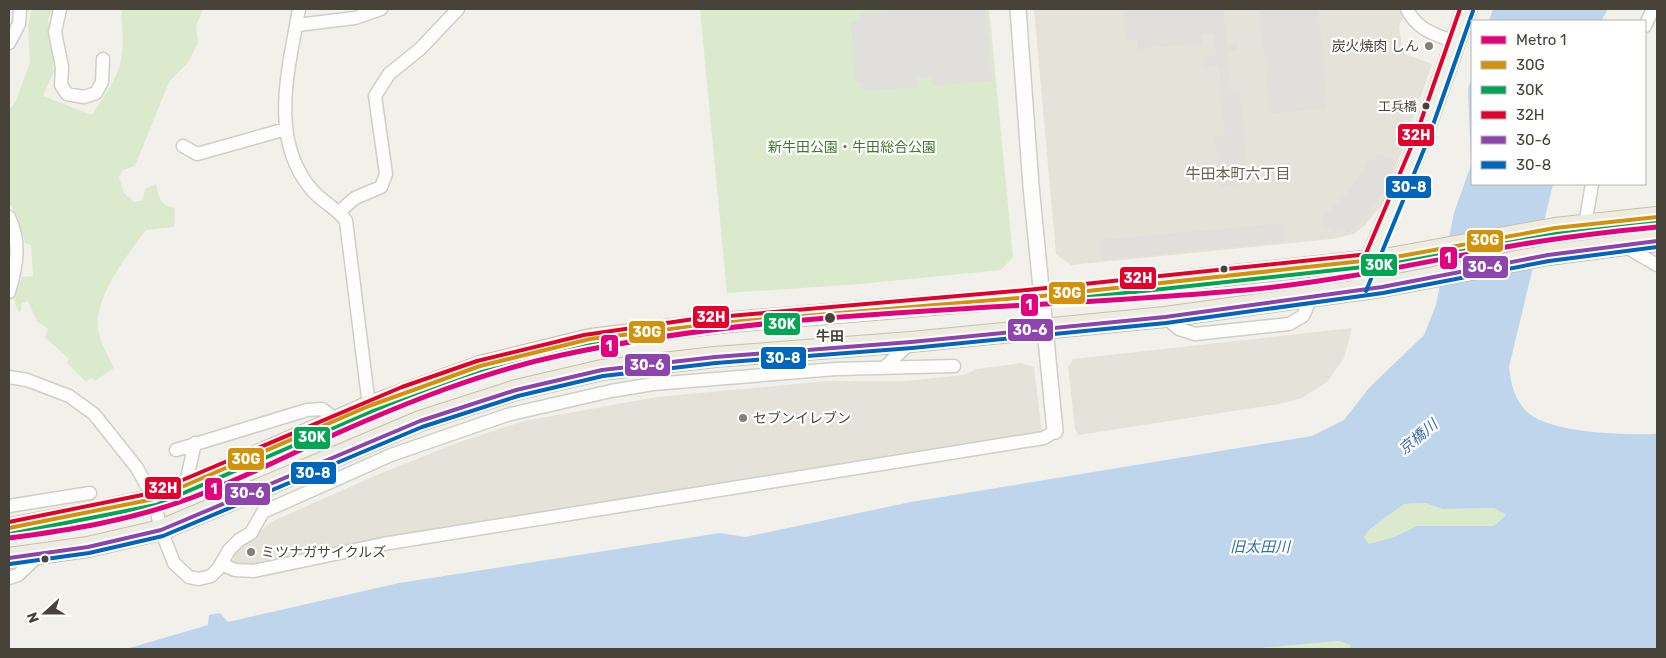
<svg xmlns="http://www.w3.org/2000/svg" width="1666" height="658" font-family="Rubik,'Noto Sans JP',sans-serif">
	<rect width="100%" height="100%" fill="#f1f0eb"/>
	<path fill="#e5e2d9" d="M1034,9H1400L1404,16L1399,26L1402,48L1405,54L1432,64L1384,202L1365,225L1354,234L1332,239L1071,265L1056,254Z
		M1352,328L1344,358L1327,382L1302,398L1279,404L1079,435L1075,429L1068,367L1073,359Z
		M1021,363L1034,367L1042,433L251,567L237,565L233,562L236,550L273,521L379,474L457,443L524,421L657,397L828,381H905L964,375L977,369Z"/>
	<path fill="#dbeacd" d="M32,9H53L48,19L54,71L43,96L92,115C101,100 113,85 119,68C125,49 122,28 121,9H203L196,26L198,43L188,62L169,82L135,166L123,170L119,177L124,193L134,202L143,200L145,189L156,184C159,197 159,205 175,208L174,227L146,230C128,254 94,297 98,329C99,341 109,357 114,368L95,381L92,378L86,382L67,363L69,359L45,337L48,329L37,321L28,301L21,304V311L18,312L14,299L22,277L33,276L31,245L25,243L17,216L9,203V110L15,103L30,63L28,26Z
		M700,9H989L1013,257L1001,270L860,284L727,293Z
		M1425,503L1443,509L1494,508L1506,515L1494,526H1417L1394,537L1369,544L1364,537L1370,529L1404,504Z
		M1339,641L1350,645V649H1250Z"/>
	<path fill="#e0dfdb" d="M910,9H986L992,81L932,86L931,77L917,78L918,87L863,91L862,83L856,82L851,23L857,21L859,14Z
		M1124,9H1223L1226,44L1237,43V50L1227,51V56L1231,92L1239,91L1248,183L1220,187L1215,136L1225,135L1219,66L1206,67L1205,57L1216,56L1214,33L1201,34L1202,43L1137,49V40L1127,41Z
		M1260,9H1318L1327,108L1270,114Z
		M1377,153L1396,161L1387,187L1369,213L1348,233L1341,227L1333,234L1320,219L1345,195L1361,174L1367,158L1375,161Z
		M1283,223L1285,242L1102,260L1101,240Z"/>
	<path fill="#bfd5ec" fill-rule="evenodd" d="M1493,9H1608L1601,21H1489Z
		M1472,76V184H1553L1509,367C1511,384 1514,397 1525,410C1547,434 1626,435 1657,434V649H1350V645L1339,641L1250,649H126L208,625L209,615L220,613L228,622L399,583L720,533L745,537L911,502L1312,436L1344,420L1369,388L1424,335L1436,305L1454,213L1471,165L1468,89ZM1425,503L1443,509L1494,508L1506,515L1494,526H1417L1394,537L1369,544L1364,537L1370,529L1404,504Z"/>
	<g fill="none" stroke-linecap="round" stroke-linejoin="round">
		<defs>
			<path id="minor" d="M60,9L55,32L62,67L61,85L67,94L84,97L96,93L102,82L103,59
				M299,9C289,68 268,139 312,190C322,202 337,208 346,221L369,406
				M1407,9C1417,30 1434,34 1455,42
				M297,25L355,18L381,9
				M1645,26L1653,9
				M9,43L19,24L20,9
				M183,146L197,154L286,129
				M339,212L355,198L381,187L386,174L375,96L389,74L420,49L458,9
				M9,217C21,242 17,266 9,292
				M1585,225L1592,184
				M1623,245L1657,265
				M1165,317L1179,329L1195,334L1289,324L1303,316L1311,298
				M885,367L911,342
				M9,377L27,380L69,396L94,414L137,468L154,499L161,530L174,563L189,577L199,579L211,576L218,569L229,550L239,540L251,533L263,512L391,455L507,415L611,391L653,384L836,369L954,366
				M176,450L307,410L322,409L336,420
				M185,487L195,443
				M9,506L90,493
				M221,564L235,570L254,571L383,544L1044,438L1055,431
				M9,578L18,575L39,555"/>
			<path id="tertiary" d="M1018,9L1031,186L1055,431"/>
			<path id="primary" d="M1360,289L1370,260L1421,140L1467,9"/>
			<path id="trunk" d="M9,528L98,511L154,499L185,487L369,406L480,366L590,339L720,323L1042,296L1390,258L1555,228L1657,217
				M9,558L88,547L161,530L420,421L516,390L602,370L715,357L911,342L1165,317L1382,287L1548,255L1657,241"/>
		</defs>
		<use href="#minor" stroke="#cfcec9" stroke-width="15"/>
		<use href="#tertiary" stroke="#cfcec9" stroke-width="18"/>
		<use href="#primary" stroke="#d2ceba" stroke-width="22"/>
		<use href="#trunk" stroke="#c7c0a8" stroke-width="22"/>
		<use href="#minor" stroke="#fdfdfc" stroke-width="12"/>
		<use href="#tertiary" stroke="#fdfdfc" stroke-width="15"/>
		<use href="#primary" stroke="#f0efe5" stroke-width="20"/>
		<use href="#trunk" stroke="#eeece0" stroke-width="20"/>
		<defs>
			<path id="bus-1" d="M9,528L154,499L369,406L480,366L590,339L720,323L1042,296L1390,258L1555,228L1657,217"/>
			<path id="bus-2" d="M10,534L156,505L371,412L482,372L591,345L721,329L1043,302L1391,264L1556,234L1657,223"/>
			<path id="bus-3" d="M1364,258L1415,138L1460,9
				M9,522L152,493L402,387L477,361L584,335L694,319L1027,290L1369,254"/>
			<path id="bus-4" d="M9,558L88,547L161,530L420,421L516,390L602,370L715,357L911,342L1165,317L1382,287L1548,255L1657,241"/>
			<path id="bus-5" d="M1366,291L1427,142L1473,11
				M10,564L89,553L163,536L422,427L518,396L603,376L716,363L912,348L1166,323L1383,293L1549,261L1657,247"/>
		</defs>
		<use href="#bus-1" stroke="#fff" stroke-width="8"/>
		<use href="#bus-2" stroke="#fff" stroke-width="8"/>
		<use href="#bus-3" stroke="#fff" stroke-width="8"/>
		<use href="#bus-4" stroke="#fff" stroke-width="8"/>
		<use href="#bus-5" stroke="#fff" stroke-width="8"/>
		<use href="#bus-1" stroke="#d4920b" stroke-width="4"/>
		<use href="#bus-2" stroke="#00a651" stroke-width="4"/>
		<use href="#bus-3" stroke="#e4002b" stroke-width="4"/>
		<use href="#bus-4" stroke="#8e44ad" stroke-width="4"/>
		<use href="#bus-5" stroke="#0065bd" stroke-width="4"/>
		<defs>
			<path id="metro-1" d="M9,538C71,530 132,520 191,498C239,480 284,457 331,436C405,403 482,372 562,355C784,307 1020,311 1246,290C1334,282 1419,263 1506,247C1556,238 1606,232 1657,227"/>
		</defs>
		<use href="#metro-1" stroke="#fff" stroke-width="9"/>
		<use href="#metro-1" stroke="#e5007d" stroke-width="5"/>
	</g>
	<g fill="#828077" stroke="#fff" stroke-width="2">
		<circle cx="1429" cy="46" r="5"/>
		<circle cx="743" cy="418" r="5"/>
		<circle cx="251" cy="552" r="5"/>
	</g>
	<g fill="#474338" stroke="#fff" stroke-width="2">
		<circle cx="1426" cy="106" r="4.5"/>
		<circle cx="1224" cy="269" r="4.5"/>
		<circle cx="830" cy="318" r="6"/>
		<circle cx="45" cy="559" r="4.5"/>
	</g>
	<g text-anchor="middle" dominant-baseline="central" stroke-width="4.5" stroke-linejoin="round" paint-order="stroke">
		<g font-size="13" fill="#474338" stroke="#fff" text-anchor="end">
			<text x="1417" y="106">工兵橋</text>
		</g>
		<g font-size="14" fill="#474338" stroke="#fff" text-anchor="start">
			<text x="1419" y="46" text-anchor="end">炭火焼肉 しん</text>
			<text x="753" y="418">セブンイレブン</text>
			<text x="261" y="552">ミツナガサイクルズ</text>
		</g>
		<g font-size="14" fill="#40762e" stroke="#fff">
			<text x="852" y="147">新牛田公園・牛田総合公園</text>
		</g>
		<g font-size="14" font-weight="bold" fill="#474338" stroke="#fff">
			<text x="830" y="336">牛田</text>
		</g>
		<g font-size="15" fill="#696250" stroke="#fff">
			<text x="1238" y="174">牛田本町六丁目</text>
		</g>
		<g font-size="15" font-style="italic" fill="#376cad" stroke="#fff">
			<text transform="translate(1418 437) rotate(-40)">京橋川</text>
			<text x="1260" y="547">旧太田川</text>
		</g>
	</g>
	<g stroke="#fff" stroke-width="2">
		<rect x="1397" y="123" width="38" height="24" rx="5" fill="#e4002b"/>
		<rect x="1385" y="175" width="47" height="24" rx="5" fill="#0065bd"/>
		<rect x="1466" y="229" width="38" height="24" rx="5" fill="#d4920b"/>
		<rect x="1439" y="246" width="19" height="24" rx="5" fill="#e5007d"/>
		<rect x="1360" y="253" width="38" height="24" rx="5" fill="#00a651"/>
		<rect x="1462" y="255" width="47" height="24" rx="5" fill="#8e44ad"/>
		<rect x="1119" y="266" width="38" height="24" rx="5" fill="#e4002b"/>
		<rect x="1048" y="281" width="38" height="24" rx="5" fill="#d4920b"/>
		<rect x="1020" y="293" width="19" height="24" rx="5" fill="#e5007d"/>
		<rect x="692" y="305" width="38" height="24" rx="5" fill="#e4002b"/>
		<rect x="763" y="312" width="38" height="24" rx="5" fill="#00a651"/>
		<rect x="1007" y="318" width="47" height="24" rx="5" fill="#8e44ad"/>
		<rect x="628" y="320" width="38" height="24" rx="5" fill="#d4920b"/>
		<rect x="600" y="334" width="19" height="24" rx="5" fill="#e5007d"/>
		<rect x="760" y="346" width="47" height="24" rx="5" fill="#0065bd"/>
		<rect x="624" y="353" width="47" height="24" rx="5" fill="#8e44ad"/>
		<rect x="293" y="426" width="38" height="24" rx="5" fill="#00a651"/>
		<rect x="227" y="447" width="38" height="24" rx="5" fill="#d4920b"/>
		<rect x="290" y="461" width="47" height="24" rx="5" fill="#0065bd"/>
		<rect x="144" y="476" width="38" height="24" rx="5" fill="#e4002b"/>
		<rect x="204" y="477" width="19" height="24" rx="5" fill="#e5007d"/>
		<rect x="224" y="482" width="47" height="24" rx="5" fill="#8e44ad"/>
	</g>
	<g font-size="14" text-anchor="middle" font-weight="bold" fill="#fff">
		<text x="1416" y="140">32H</text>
		<text x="1409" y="192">30-8</text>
		<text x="1485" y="245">30G</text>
		<text x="1448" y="263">1</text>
		<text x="1379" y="270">30K</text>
		<text x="1485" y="272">30-6</text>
		<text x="1138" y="283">32H</text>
		<text x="1067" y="298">30G</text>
		<text x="1029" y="310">1</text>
		<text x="711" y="322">32H</text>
		<text x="782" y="329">30K</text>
		<text x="1030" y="335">30-6</text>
		<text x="647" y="337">30G</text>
		<text x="609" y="351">1</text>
		<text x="783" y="363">30-8</text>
		<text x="647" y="370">30-6</text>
		<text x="312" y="442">30K</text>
		<text x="246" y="464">30G</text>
		<text x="313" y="478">30-8</text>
		<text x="163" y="493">32H</text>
		<text x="214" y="494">1</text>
		<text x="247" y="498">30-6</text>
	</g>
	<rect width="1666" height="658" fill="none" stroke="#474338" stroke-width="20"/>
	<rect x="1471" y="20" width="175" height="165" fill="#ffffff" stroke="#b5b4af"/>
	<rect x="1481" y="36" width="25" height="8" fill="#e5007d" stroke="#b5b4af"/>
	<text x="1516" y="45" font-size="15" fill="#474338">Metro 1</text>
	<rect x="1481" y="61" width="25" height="8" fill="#d4920b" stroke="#b5b4af"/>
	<text x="1516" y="70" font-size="15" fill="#474338">30G</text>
	<rect x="1481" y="86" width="25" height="8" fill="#00a651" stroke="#b5b4af"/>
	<text x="1516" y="95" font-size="15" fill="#474338">30K</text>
	<rect x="1481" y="111" width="25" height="8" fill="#e4002b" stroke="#b5b4af"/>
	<text x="1516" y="120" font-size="15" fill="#474338">32H</text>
	<rect x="1481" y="136" width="25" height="8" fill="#8e44ad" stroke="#b5b4af"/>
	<text x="1516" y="145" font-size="15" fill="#474338">30-6</text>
	<rect x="1481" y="161" width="25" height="8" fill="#0065bd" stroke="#b5b4af"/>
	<text x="1516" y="170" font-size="15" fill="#474338">30-8</text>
	<g transform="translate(45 613) rotate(249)" stroke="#ffffff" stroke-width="4" paint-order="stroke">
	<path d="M0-4L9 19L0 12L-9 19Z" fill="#474338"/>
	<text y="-8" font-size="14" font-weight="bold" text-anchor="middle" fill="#474338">N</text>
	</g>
</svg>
